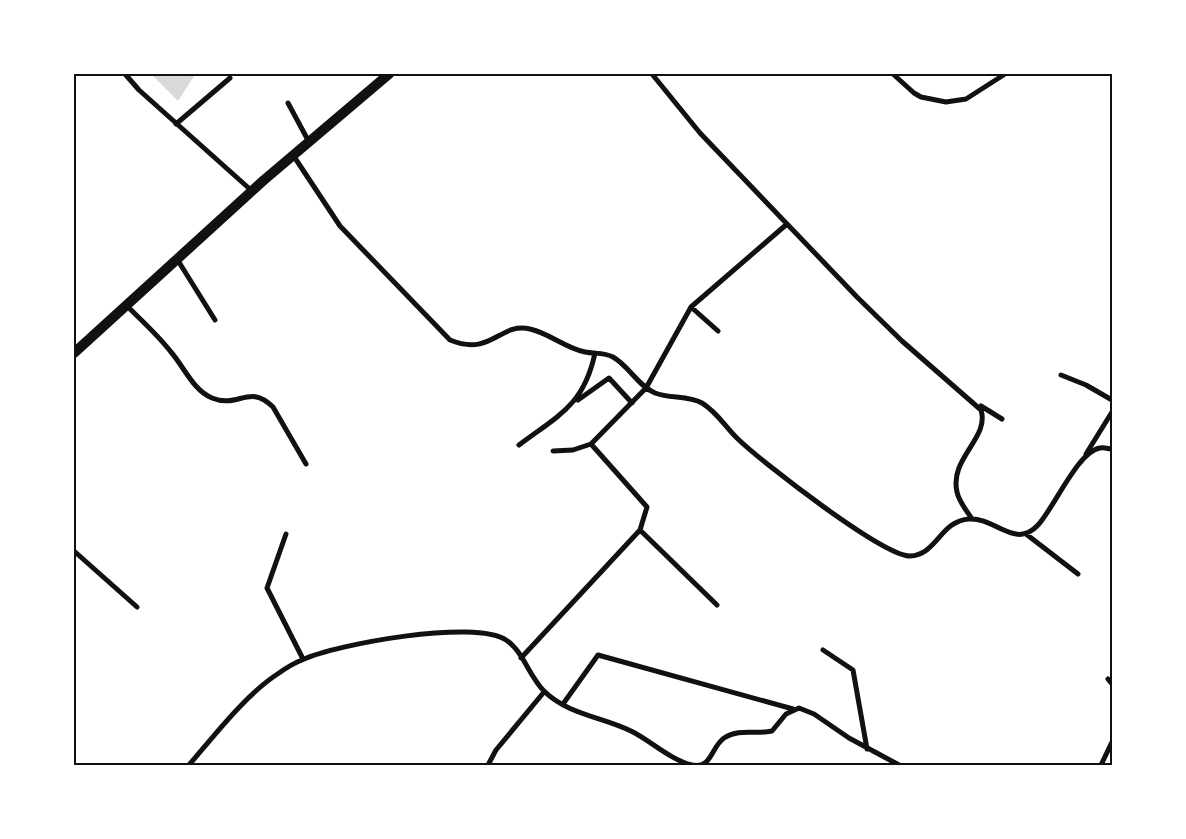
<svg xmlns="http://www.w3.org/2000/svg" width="1186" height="839" font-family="Rubik,sans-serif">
	<rect width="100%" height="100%" fill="#fff"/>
	<path fill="#d9d9d9" d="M151,74H193L194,76L178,101Z"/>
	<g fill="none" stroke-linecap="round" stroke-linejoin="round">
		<path stroke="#111" stroke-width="5" d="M125,74L139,90L252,191
			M652,74L700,133L857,297L902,341L981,410C990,438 949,458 957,492C959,502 967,511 972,519
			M893,74L914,93L921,97L946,102L966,99L1005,74
			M288,103L309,142
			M176,124L230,78
			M293,155L340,226L450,340C492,357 499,322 530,329C549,333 565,348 585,352C594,354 604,352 613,357C629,366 637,385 655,393C670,399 688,395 702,403C717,412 727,429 739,440C763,463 883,556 910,556C937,555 940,521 969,519C995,517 1015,550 1038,525C1054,508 1078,451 1100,448C1104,447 1109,449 1112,449
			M177,259L215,320
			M126,305C141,320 158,335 171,352C184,367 193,390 212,398C239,409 249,383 273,407L306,464
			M691,307L718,331
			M1061,375L1086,385L1112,400
			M578,400L609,378L632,403
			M981,406L1002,419
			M519,445C559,415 584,405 595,353
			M553,451L573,450L591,444
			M1086,454L1112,412
			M640,530L717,605
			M286,534L267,588L303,659
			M1026,534L1078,574
			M74,551L137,607
			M823,650L853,670L867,749
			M521,658L640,530L647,507L591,444L646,388L691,307L787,224
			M1108,679L1112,684
			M563,704L598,655L793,709
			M189,765C214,736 246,694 279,673C286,668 294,663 302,660C336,644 475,619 506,640C523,651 529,676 544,691C568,715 604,717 633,732C652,742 671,760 692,765C712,769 711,747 724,738C740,728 755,735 772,731L786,714L799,708L814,714L849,738L899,765
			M488,765L496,750L544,692
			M1101,765L1112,742"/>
		<path stroke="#111" stroke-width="10" d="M74,353L264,180L389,74"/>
	</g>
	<rect width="1186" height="839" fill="none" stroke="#ffffff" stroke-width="150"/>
	<rect x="75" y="75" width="1036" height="689" fill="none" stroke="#111" stroke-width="2"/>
</svg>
